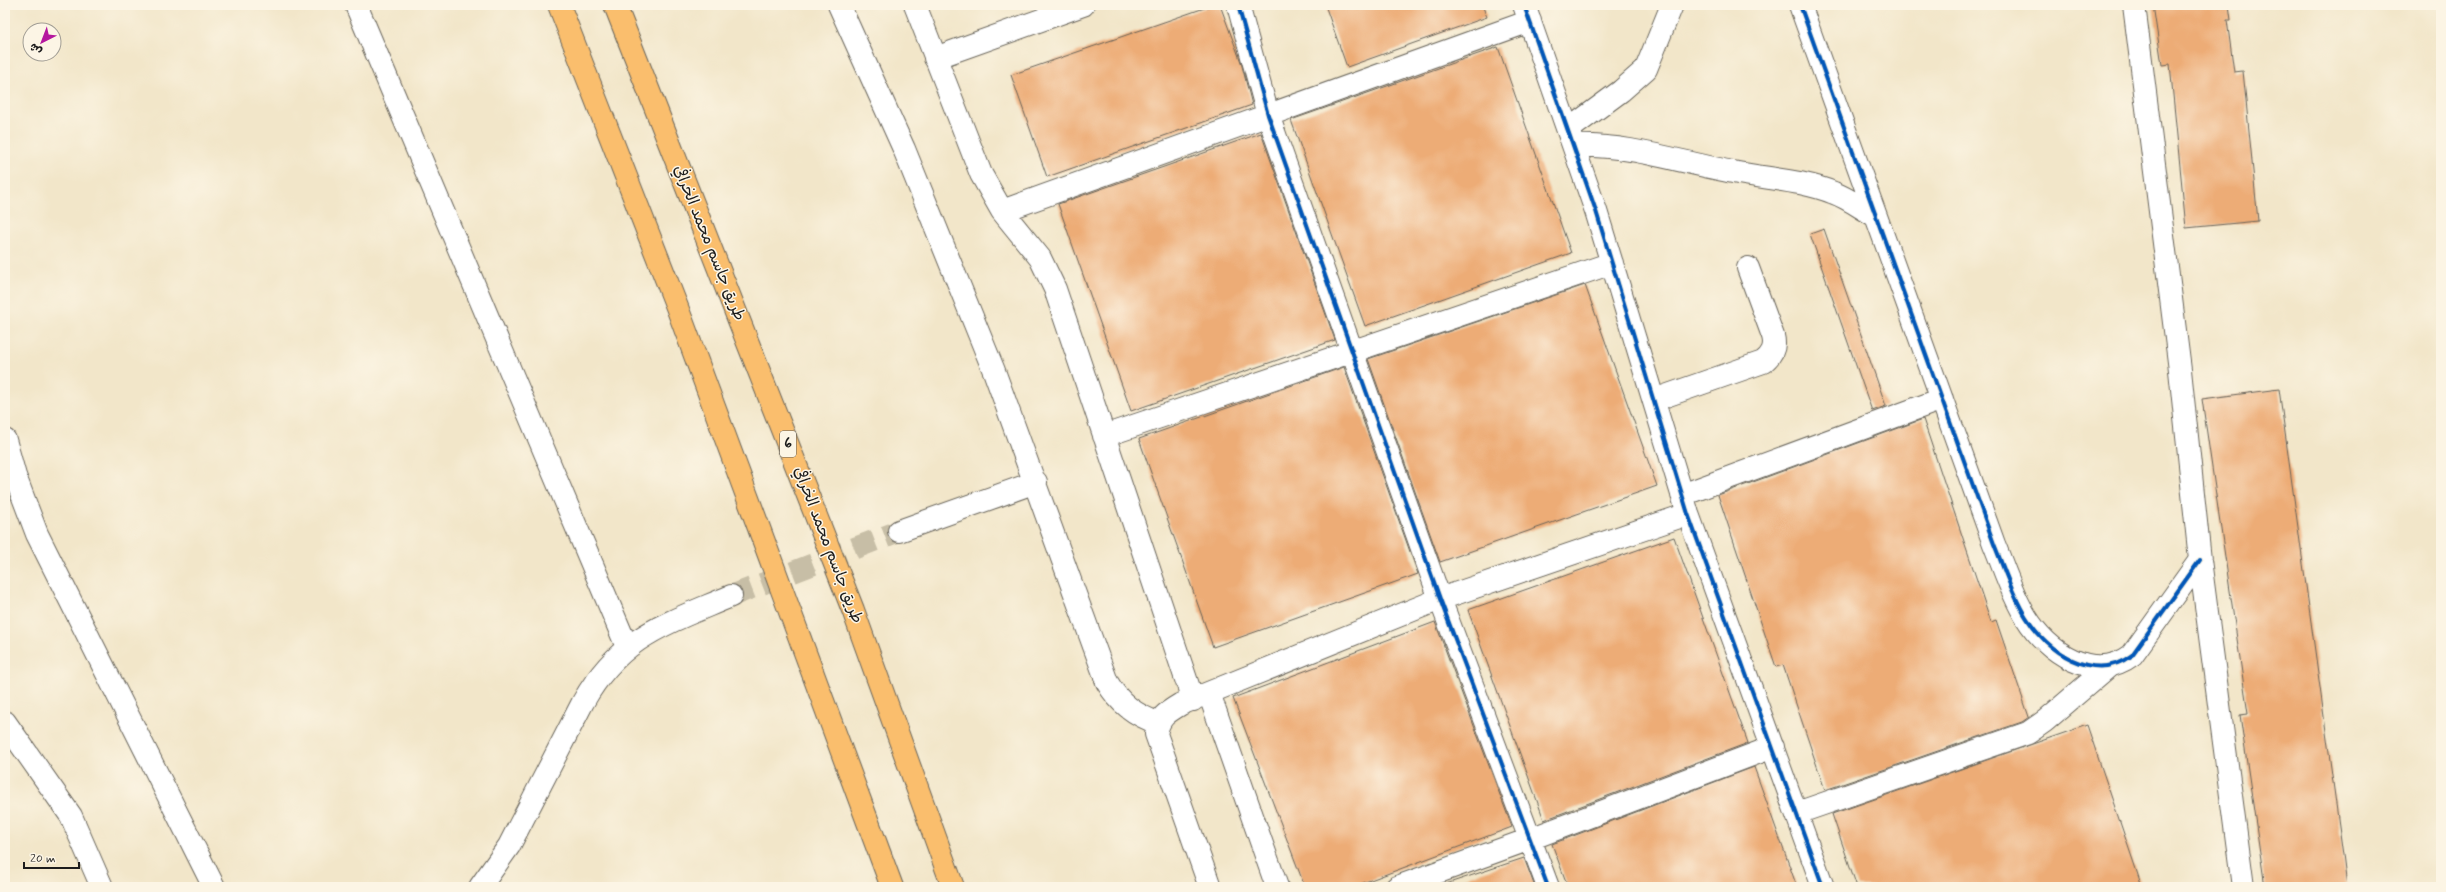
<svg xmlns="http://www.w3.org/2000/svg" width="2446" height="892" font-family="Mynerve,'Playpen Sans Arabic',sans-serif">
	<rect width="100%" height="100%" fill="#fcf5e5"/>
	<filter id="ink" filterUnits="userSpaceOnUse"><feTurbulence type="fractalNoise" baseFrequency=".025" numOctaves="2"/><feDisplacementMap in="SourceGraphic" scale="8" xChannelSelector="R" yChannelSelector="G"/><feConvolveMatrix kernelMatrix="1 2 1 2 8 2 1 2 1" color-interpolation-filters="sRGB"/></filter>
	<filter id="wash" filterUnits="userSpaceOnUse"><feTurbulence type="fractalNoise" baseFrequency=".012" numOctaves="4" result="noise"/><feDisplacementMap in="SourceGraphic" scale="16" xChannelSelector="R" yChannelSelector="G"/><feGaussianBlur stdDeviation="0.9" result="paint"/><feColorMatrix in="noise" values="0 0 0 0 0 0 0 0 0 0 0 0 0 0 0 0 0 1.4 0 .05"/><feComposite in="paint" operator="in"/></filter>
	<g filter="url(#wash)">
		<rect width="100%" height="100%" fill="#f2e6c9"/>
		<g id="blocks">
			<path fill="#edac76" d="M1213,5H1220L1241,62L1252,105L1047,177L1011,75Z
				M1325,5H1482L1487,17L1347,67Z
				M2153,5H2229L2231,20H2227L2234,72L2243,71L2258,221L2186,228L2170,64L2162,65Z
				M1498,47L1571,253L1365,326L1291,120Z
				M1261,133L1335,340L1131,411L1058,204Z
				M1824,229L1886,406L1872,411L1810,234Z
				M1585,285L1657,486L1440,562L1368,359Z
				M1344,367L1418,574L1213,647L1139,439Z
				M2279,389L2343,855L2347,887H2265L2240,715L2248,714L2202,399Z
				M1923,419L1991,622L1996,620L2029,717L2022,722L1825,790L1783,665L1776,667L1718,495Z
				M1674,537L1748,743L1544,820L1468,610Z
				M1435,622L1512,827L1352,887H1305L1233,698Z
				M2087,725L2142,887H1857L1832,814Z
				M1754,767L1797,887H1568L1552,844Z
				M1524,858L1535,887H1447L1446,884Z"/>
		</g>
	</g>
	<g filter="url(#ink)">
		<use href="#blocks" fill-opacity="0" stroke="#676359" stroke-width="1"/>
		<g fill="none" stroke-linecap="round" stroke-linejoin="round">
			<path stroke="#c7bea6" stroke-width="22" stroke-dasharray="22 11" stroke-linecap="butt" d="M731,596L899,531"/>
			<defs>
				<path id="minor" d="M356,5L627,647
					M839,5L904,149L994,371L1107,682C1119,703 1135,715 1158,723
					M915,5L981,174L1002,211L1040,258L1055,289L1193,700
					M1238,5L1268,115L1440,599L1548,887
					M1524,5L1596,211L1688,514L1823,887
					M1800,5L1994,544C2004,568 2012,595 2026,617C2047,652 2094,684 2132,655L2200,560
					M2134,5L2180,370L2200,560L2243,887
					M935,58L1083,5
					M1568,130L1621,91L1646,69L1672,5
					M1574,146C1628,144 1680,162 1733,172C1767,179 1802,180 1834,193C1848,198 1861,208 1874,215
					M1002,211L1530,21
					M1654,400L1763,362C1772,355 1776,347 1773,336L1748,268
					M1104,436L1612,263
					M5,440L15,476L37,534L214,887
					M1682,495L1942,399
					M899,531L1036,482
					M1209,693L1277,887
					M5,722L71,816L102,887
					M1797,813L2028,733L2045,721L2108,667
					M480,887L509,846L583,702C620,636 666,624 731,596
					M1210,887L1156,734C1159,717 1166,713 1181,704L1440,599L1688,514
					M1397,887L1530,839L1773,747"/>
				<path id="highway" d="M559,5L677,307L892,887
					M615,5L853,610L953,887"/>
			</defs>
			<use href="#minor" stroke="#676359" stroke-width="24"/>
			<use href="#highway" stroke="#676359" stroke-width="24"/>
			<use href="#minor" stroke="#fff" stroke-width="22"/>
			<use href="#highway" stroke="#fabe6d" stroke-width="22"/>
			<defs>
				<path id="cycleway" d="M1238,5L1268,115L1440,599L1548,887
					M1524,5L1596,211L1688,514L1823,887
					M1800,5L1994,544C2004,568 2012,595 2026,617C2047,652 2094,684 2132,655L2200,560"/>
			</defs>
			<use href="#cycleway" stroke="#fcf5e5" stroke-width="6"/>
			<use href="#cycleway" stroke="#0057b8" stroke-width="4"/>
		</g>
	</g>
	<g text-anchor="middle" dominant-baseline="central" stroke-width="3" stroke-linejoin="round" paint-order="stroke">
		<rect fill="#fcf5e5" stroke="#5f5d58" stroke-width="1" x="780" y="431" width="16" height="26" rx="3"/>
		<g font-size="15" font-weight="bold" fill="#1c1c1c">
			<text x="788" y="444">6</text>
		</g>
		<g font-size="16" fill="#1c1c1c" stroke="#fcf5e5">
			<text transform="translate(709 243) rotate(68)">طريق جاسم محمد الخرافي</text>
			<text transform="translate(828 545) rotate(69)">طريق جاسم محمد الخرافي</text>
		</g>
	</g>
	<rect width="2446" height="892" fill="none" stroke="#fcf5e5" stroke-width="20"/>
	<g transform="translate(42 42) rotate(222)"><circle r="19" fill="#fcf5e5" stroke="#a29e95"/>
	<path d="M0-3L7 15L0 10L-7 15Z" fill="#b5179e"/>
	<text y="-6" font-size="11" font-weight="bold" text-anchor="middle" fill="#1c1c1c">ش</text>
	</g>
	<path d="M24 862v6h55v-6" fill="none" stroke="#1c1c1c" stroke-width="2"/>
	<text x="30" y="862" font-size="12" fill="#1c1c1c" stroke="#fcf5e5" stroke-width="3" paint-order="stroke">20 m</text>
</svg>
